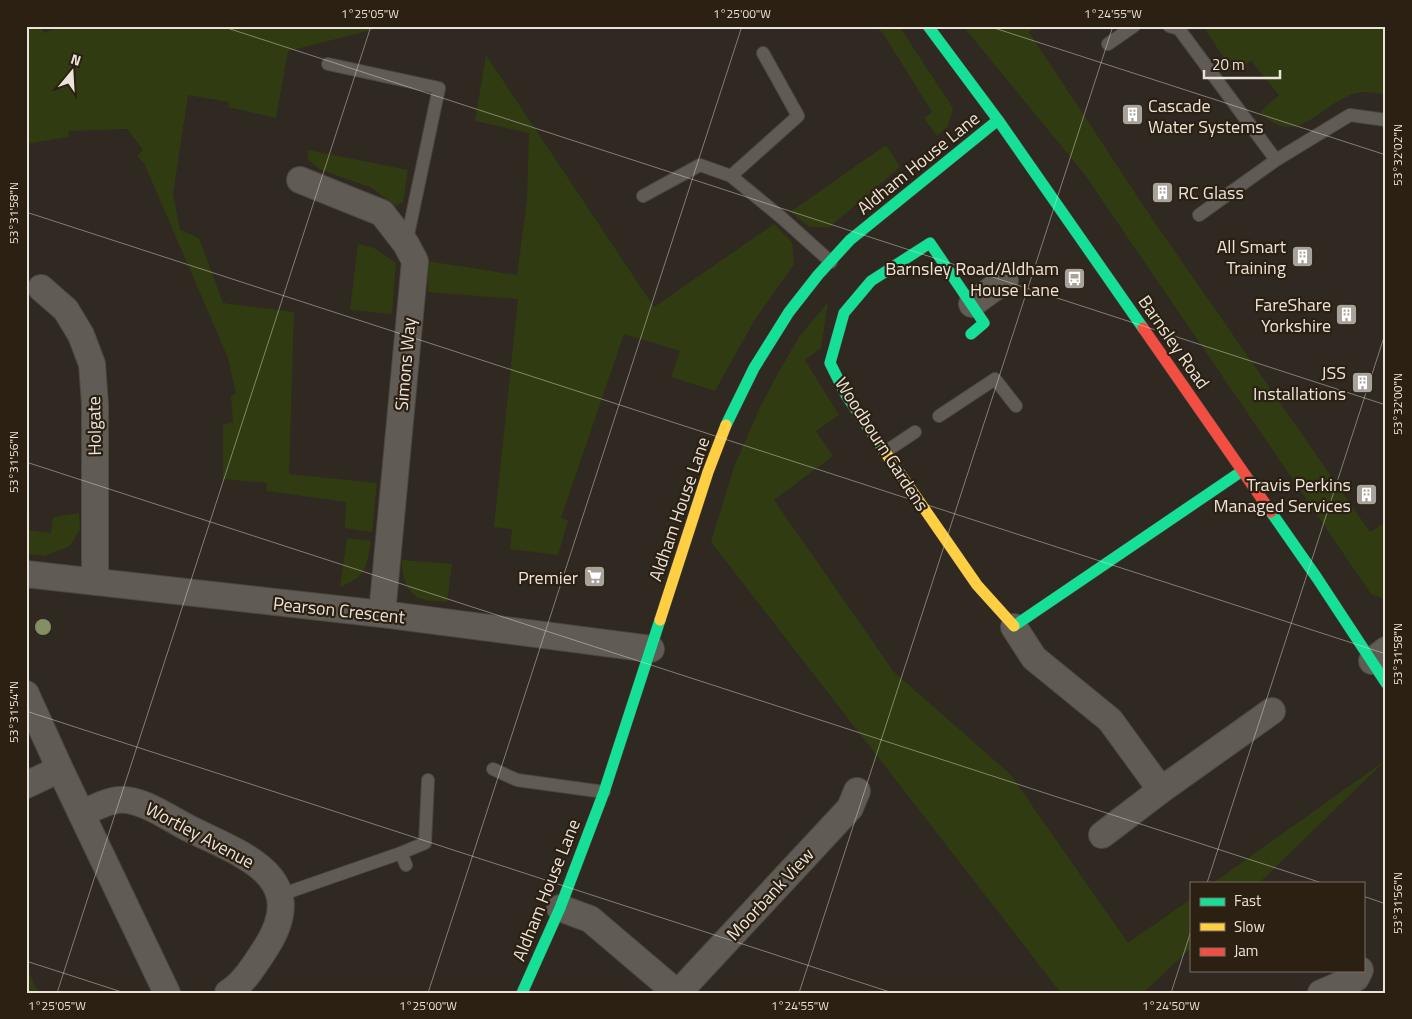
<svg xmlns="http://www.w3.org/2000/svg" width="1412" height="1019" font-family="'Titillium Web',sans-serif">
	<rect width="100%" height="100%" fill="#2f2922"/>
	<path fill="#303b12" d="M26,26H40L44,33L63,26H388L288,51L276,118L228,107L229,102L188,95L173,194L180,230L199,238L223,303L294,312L289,474L377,483L372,532L345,528L346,502L267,491V483L223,479V425L233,422L231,396L236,394L228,358L144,163L137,156L143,150L127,129L69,131L68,137L26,144Z
		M874,26H899L953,108L948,126L937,136L924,118L932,112L882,32Z
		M963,26H1038L1029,32L1153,220L1370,532L1386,522V600L1371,594L1085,175Z
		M1203,26H1386V95C1372,92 1361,90 1348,96C1316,110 1294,148 1260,112L1279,95L1251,61L1233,72Z
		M486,55L654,307L774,224L792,242L794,264L754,321L715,391L671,377L680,351L624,334L561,518L568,521L558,555L510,549L512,529L494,527L518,299L428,292L427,261L517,275L527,200L529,133L475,121Z
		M886,145L900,167L830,227H810L790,212Z
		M308,150L408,170L403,202L395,206L372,188L319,169L308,159Z
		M358,244L374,248L396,263L392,314L350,310Z
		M828,302L821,348L805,360L839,415L816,431L833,456L774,500L894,672L1010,774L1128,943L1191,899V948L1143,993H1061L711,542L734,467L761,405L776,377L799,337Z
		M79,513L80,529L70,546L45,556L26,554V515L30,514L29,530L51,533L53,517Z
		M347,538L371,541C366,568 367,576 340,587Z
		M402,560L452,564L447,602C439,601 427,602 419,598C405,591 402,574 402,560Z
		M1386,760L1259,883H1213Z
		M26,967L39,993H26Z"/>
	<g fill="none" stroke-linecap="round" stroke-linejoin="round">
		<defs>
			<path id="lane" d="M1169,26L1179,29L1276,160
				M1108,44L1134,26
				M328,64L439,88L406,244
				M731,176L798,116L763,53
				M643,196L700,165L731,176L782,218L831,262
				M1199,215L1276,160L1350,115L1386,120
				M939,416L995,379L1016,406
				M885,452L915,432
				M493,769L517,780L604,792
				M401,853L406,865
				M280,895L401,853L425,843L428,780"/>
			<path id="street" d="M300,180L382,213L406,244L415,261L382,614
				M41,288L66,310L81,335L92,364L95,404V582
				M972,304L1005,280
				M26,574L382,614L651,649
				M1014,627L1034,658L1110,720L1161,790L1272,711
				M1372,661L1386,650
				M26,694L60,769L167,993
				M26,785L60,769
				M82,813C93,809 106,801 118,800C139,797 169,818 188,828C240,854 311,875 267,946C256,963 245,982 228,993
				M1102,835L1161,790
				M560,908L590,919L677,993
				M678,993L850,808L857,791
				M1321,993L1356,978L1360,970"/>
			<path id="fast" d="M928,26L998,120L1143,328
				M726,425L754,368L789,312L818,275L850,240L998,120
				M883,449L846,395L830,363L844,313L871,281L930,243L984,323L971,334
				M1271,512L1317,578L1386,683
				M1014,626L1242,471
				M522,993L560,908L604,792L660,620"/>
			<path id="slow" d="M883,449L977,585L1014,626
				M660,620L708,472L726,425"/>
			<path id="jam" d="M1143,328L1271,512"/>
		</defs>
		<use href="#lane" stroke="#4c4740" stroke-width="14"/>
		<use href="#street" stroke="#4c4740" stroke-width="28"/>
		<use href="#fast" stroke="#4c4740" stroke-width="12"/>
		<use href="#slow" stroke="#4c4740" stroke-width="12"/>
		<use href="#jam" stroke="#4c4740" stroke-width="12"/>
		<use href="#lane" stroke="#605b54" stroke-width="12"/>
		<use href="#street" stroke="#605b54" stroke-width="26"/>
		<use href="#fast" stroke="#16e098" stroke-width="11"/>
		<use href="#slow" stroke="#ffcf43" stroke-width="11"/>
		<use href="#jam" stroke="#f24e42" stroke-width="11"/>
	</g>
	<circle fill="#849064" cx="43" cy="627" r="8"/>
	<path fill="none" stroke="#ebe3da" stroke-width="1" stroke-opacity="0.45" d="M221,26L1386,405M988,26L1386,155M26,212L1386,654M26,462L1322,883M26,711L893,993M1207,883L1386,331M1363,896L1386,904M26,961L125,993M57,993L371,26M428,993L742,26M799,993L1113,26M1171,993L1191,931"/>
	<defs>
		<symbol id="building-square" viewBox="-11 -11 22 22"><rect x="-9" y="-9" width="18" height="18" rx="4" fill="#a9a29a" stroke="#2b2012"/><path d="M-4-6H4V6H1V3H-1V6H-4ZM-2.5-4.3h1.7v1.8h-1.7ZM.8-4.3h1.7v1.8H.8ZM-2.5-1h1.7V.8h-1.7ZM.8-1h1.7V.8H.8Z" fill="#fff"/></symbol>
		<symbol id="bus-square" viewBox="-11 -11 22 22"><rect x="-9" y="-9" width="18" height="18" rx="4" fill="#a9a29a" stroke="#2b2012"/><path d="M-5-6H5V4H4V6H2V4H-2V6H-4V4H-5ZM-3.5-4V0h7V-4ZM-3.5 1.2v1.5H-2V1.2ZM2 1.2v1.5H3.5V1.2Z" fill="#fff"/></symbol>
		<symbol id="supermarket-square" viewBox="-11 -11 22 22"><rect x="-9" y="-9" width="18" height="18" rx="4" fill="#a9a29a" stroke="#2b2012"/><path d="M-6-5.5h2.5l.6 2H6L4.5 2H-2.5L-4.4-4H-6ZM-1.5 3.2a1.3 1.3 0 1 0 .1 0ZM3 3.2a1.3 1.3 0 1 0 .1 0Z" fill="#fff"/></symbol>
	</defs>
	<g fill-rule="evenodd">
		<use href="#building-square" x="1120" y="102" width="25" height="25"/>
		<use href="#building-square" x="1150" y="180" width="25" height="25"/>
		<use href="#building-square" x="1290" y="244" width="25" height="25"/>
		<use href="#bus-square" x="1062" y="266" width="25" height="25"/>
		<use href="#building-square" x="1334" y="302" width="25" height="25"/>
		<use href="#building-square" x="1350" y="370" width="25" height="25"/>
		<use href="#building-square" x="1354" y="482" width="25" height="25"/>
		<use href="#supermarket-square" x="582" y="564" width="25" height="25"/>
	</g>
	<g text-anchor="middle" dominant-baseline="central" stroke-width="4.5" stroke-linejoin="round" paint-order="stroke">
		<g font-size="18" fill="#ebe3da" stroke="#2b2012" text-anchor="end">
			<text x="1148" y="105" text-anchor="start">Cascade<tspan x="1148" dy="21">Water Systems</tspan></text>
			<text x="1178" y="192" text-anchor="start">RC Glass</text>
			<text x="1286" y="246">All Smart<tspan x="1286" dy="21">Training</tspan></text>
			<text x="1059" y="268">Barnsley Road/Aldham<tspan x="1059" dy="21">House Lane</tspan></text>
			<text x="1331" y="304">FareShare<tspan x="1331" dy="21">Yorkshire</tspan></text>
			<text x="1346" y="372">JSS<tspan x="1346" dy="21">Installations</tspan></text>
			<text x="1351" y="484">Travis Perkins<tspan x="1351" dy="21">Managed Services</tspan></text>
			<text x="578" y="577">Premier</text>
		</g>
		<g font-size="18" fill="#ebe3da" stroke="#2b2012">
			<text transform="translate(918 163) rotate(-39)">Aldham House Lane</text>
			<text transform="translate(1174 342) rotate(55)">Barnsley Road</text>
			<text transform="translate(405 364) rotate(-85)">Simons Way</text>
			<text transform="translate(94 426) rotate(-91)">Holgate</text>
			<text transform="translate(882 444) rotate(57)">Woodbourn Gardens</text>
			<text transform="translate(679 509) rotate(-71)">Aldham House Lane</text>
			<text transform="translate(339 610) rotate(6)">Pearson Crescent</text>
			<text transform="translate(200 835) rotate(28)">Wortley Avenue</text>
			<text transform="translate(546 890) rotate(-68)">Aldham House Lane</text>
			<text transform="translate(770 894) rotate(-47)">Moorbank View</text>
		</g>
	</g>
	<rect width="1412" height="1019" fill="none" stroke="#2b2012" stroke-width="55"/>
	<rect x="1190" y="882" width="175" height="90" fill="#2b2012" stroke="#786e62"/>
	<rect x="1200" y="898" width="25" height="8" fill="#16e098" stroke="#786e62"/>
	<text x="1234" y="906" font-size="15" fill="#ebe3da">Fast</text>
	<rect x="1200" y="923" width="25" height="8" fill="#ffcf43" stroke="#786e62"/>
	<text x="1234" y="932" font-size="15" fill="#ebe3da">Slow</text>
	<rect x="1200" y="948" width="25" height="8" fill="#f24e42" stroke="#786e62"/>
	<text x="1234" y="956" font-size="15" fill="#ebe3da">Jam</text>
	<g transform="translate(72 72) rotate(18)" stroke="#2b2012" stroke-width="4" paint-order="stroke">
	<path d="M0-4L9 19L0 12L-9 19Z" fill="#ebe3da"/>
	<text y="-8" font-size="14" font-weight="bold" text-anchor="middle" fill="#ebe3da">N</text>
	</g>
	<path d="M1204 70v8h76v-8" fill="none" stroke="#ebe3da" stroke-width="2.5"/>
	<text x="1212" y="70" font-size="15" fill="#ebe3da" stroke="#2b2012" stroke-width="4" paint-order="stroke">20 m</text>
	<rect x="28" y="28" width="1356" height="964" fill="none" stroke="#ebe3da" stroke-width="2"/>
	<g font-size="12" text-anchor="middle" fill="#ebe3da">
		<text x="370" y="18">1°25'05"W</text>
		<text x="742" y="18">1°25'00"W</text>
		<text x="1113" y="18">1°24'55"W</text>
		<text transform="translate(1398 155) rotate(-90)" y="4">53°32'02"N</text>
		<text transform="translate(14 213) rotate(-90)" y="4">53°31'58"N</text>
		<text transform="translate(1398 404) rotate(-90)" y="4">53°32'00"N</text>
		<text transform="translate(14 462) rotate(-90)" y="4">53°31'56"N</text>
		<text transform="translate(1398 654) rotate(-90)" y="4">53°31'58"N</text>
		<text transform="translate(14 712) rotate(-90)" y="4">53°31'54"N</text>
		<text transform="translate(1398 903) rotate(-90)" y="4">53°31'56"N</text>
		<text x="57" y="1010">1°25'05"W</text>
		<text x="428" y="1010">1°25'00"W</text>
		<text x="800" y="1010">1°24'55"W</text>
		<text x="1171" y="1010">1°24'50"W</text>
	</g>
</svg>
